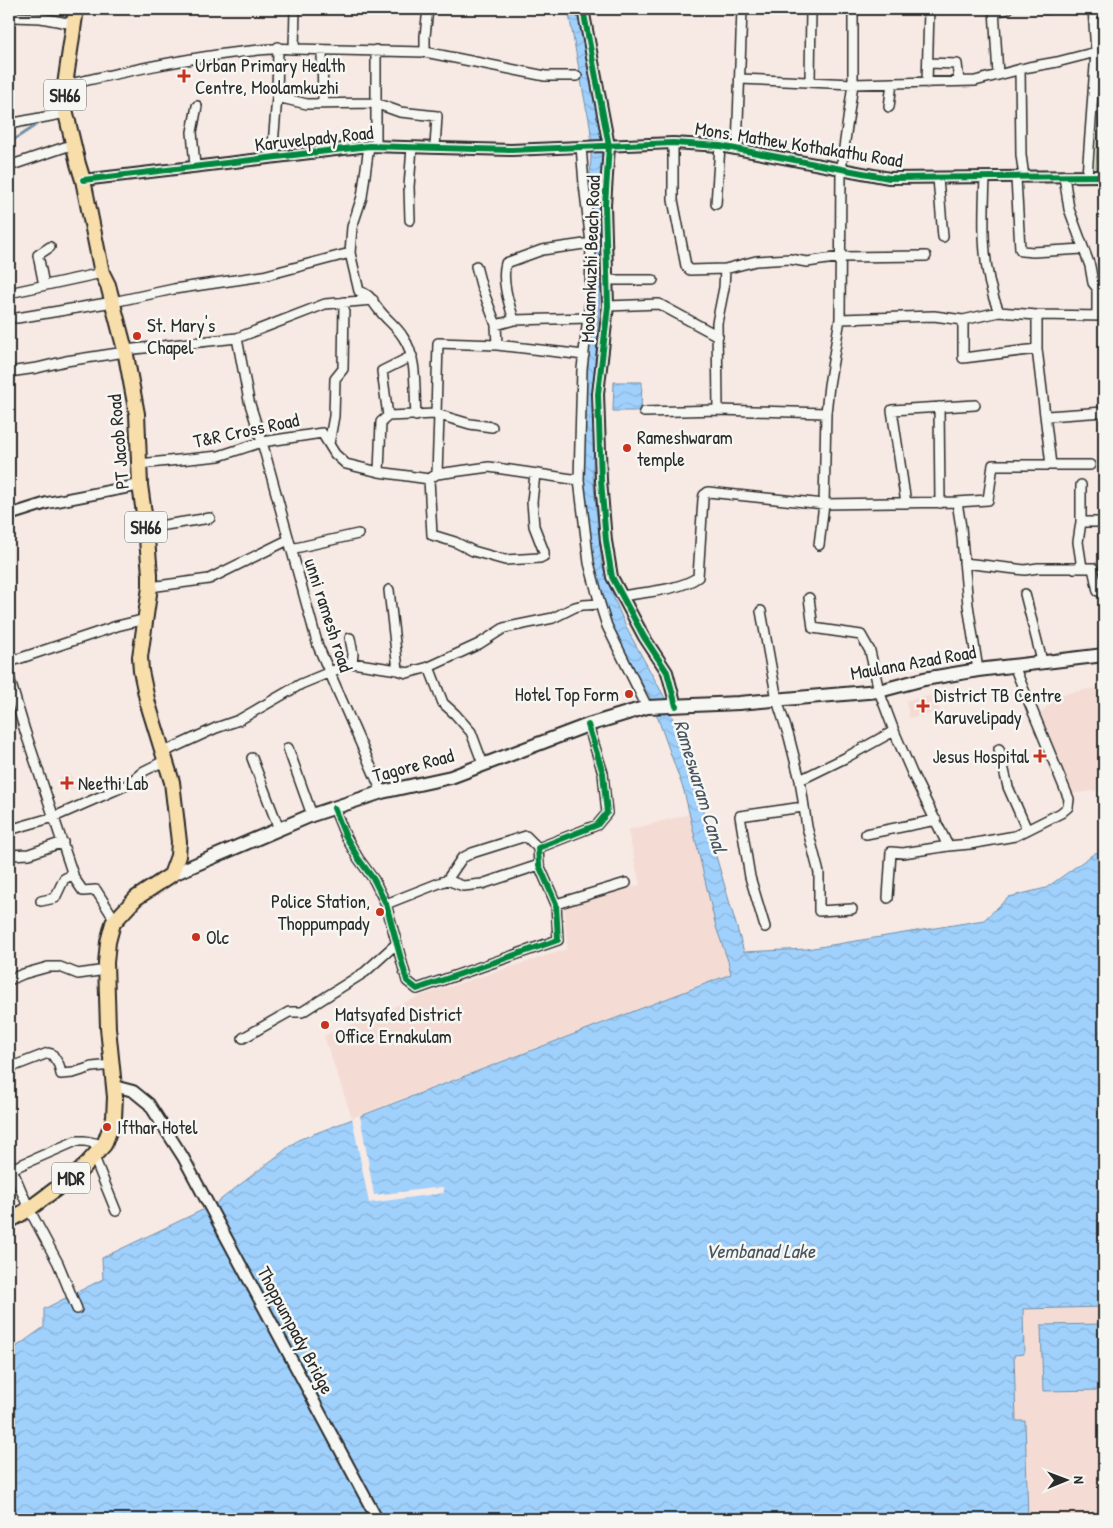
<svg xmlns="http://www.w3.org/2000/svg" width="1113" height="1528" font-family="'Patrick Hand',sans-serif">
	<defs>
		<pattern id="cemetery-stones" width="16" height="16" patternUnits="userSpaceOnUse" patternTransform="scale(1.25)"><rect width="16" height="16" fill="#b5db96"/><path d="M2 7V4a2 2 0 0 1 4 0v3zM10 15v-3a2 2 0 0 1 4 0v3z" fill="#9cbc81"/></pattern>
		<pattern id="water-waves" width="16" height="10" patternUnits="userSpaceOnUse" patternTransform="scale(1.25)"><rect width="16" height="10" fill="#a0d1fd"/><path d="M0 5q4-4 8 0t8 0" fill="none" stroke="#8ab4d9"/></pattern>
	</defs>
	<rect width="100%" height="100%" fill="#f7e9e3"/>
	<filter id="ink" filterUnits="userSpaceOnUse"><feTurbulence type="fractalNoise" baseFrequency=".02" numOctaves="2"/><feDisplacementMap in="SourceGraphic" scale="10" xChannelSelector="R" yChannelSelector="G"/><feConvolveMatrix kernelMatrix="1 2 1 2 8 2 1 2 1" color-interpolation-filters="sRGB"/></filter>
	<g filter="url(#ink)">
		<path fill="#f4dcd5" d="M1104,688V790L1074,793L1061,775L1038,718L1043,711L1059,695L1089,689Z
			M937,695L940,712L909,718L906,700Z
			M71,774L75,789L64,792L60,777Z
			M690,814L716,927L728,961L731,974L352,1118L324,1036L420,996L567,949L564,906L640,885L628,830Z
			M1104,1307V1324L1041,1326L1043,1391L1104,1390V1519H1028L1025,1422H1016L1014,1355L1024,1354L1023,1309Z"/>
		<path fill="url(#cemetery-stones)" stroke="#708360" d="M1102,62H1104V169L1096,168Z"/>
		<path fill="url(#water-waves)" stroke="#718fa9" d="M568,9H578L600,115L603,142L600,191L601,278L594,389L593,477L602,564L615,601L628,631L666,700L690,767L744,952L807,949L984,920L1009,897L1046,888L1095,853L1104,852V1307L1023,1309L1024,1354L1014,1355L1016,1421H1025L1028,1519H9V1361L11,1360L16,1347L44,1327V1309L103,1279L102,1258L215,1204L298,1140L731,974L728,961L716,927L684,791L651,699L609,626L592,565L582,478L590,204C588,171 596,139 586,107Z
			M614,382H642L641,411H613Z
			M1104,1324V1390L1043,1391L1041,1325Z"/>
		<path fill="#f7e9e3" d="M360,1115L374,1195L443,1187L444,1193L369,1203L352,1118Z"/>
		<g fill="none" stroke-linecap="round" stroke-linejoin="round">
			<path stroke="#718fa9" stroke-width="2.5" d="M9,143L41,122"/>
			<defs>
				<path id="minor" d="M10,9L11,15L13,17L41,18L73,24
					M994,9L998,75
					M1043,9H1049
					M994,12L1008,9
					M294,49L295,9
					M322,50L323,103
					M425,52V36L428,9
					M928,63L957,64L959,81
					M1020,69L1021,155L1024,177
					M740,79L853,84L975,81L1029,67L1057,62L1096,52L1104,53
					M810,81L811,9
					M927,83L929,9
					M65,85C120,73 176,60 232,53C253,51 273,47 294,49L425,52L545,76H577
					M277,97L307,104L375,103L400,112L437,116L435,147
					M889,107L892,83
					M9,124L66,113
					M673,143V200L686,266L690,270L725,269
					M376,145V50
					M581,146L584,184L591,243L590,300L582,369L579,480L589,563L600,604L607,626L647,707
					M737,149L742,9
					M272,157L277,97L278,47
					M9,166L74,144
					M195,166L192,132L197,106
					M1064,176L1069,209L1090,266L1093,283L1097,288V316
					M1087,176L1096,52L1093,9
					M938,178L943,237
					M985,178C983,222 981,271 999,312
					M1016,178L1020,249L1022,251L1033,252L1083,249
					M716,204L720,146
					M410,220L409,187L412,147
					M350,253L359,291C374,297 370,300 380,311C387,320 397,327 403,337C418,358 414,391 416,416
					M476,266L481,285L496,325L497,345
					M608,280H653
					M44,285L38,255L50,247
					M9,293L102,273
					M608,306L659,304L718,336
					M1037,315V349L1051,465
					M17,318L113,302L174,289L263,276L350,253L352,227L362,197L369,146
					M840,319L934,316L963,320L999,312L1037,315L1104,316
					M514,320C509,304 501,280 506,263L542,250L591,243
					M963,320V358L1037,349
					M496,325L514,320L589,318
					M237,338L249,401L262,442L318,646L382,792
					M125,350L237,338L325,304L373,300
					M9,372L37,368L66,361L125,352
					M939,407L940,503
					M718,410L717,323L724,288L725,269L756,261L790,259L807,262L841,257L926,256
					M644,412L718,410L826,413
					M436,414L438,343L497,345L584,355
					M388,416L382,371L412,356
					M1047,416L1104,412
					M329,444L334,416L335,379L343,369L344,302
					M139,464L219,456L262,442L322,433L335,454L346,464L379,472L429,479L437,474L489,467L579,480
					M379,472L381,422L388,416L436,414L470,424L492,427
					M437,474L439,415
					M429,479L432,535L455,542L473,551L505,560L540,558L544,556V552L534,526L532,502L535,474
					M1081,485V522L1078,542L1082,568
					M957,502L961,527L968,605L978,670
					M906,503L892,410L975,405
					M1081,522H1104
					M146,528L210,518
					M819,545L824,504L826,413L829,385L840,319L841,169L853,84V9
					M291,549L358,534
					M964,563L1025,570L1038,568H1093L1098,591H1104
					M150,587L209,579L288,540
					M389,590L398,670
					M1025,594L1042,661
					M622,596C645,592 680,590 698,577L703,499L704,495L708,492L824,504L957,502L988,500L993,465H1090
					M809,598L813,628L861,635L870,651L879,691L894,731L912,773L948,846L970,844L1015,836L1061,813L1068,807L1069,799L1014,666
					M761,611L777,700L789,737L800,780L807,827L819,873V911L852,909
					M350,638L353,654L352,663
					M9,662L117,626L146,619
					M429,667L443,703L455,714L471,732L483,764
					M9,677L25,731L74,878L83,891L96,890L115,920
					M288,748L312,815
					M999,749L1008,787L1027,830
					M164,752L216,728L239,720L301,684L352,663L398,670L407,673L429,667L479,644L504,628L553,618L575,607L583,605L600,604
					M252,758L279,829
					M800,780L845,758L894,731
					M334,808L345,835L358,858L374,880L386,904L407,981L417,989L558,940L556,904L539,865L538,848L597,825L607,813L603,773L588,725
					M9,830L54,817L127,785L144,771L166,760
					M866,834L936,820
					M9,855L29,854L63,842
					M447,880L462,858L472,853L526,836L538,848
					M888,898L891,852L903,853L948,846
					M41,901L55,898L64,879L73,874
					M386,904L447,880L463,886L482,884L539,865
					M556,904L626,883
					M765,927L750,877L740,816L803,807
					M9,980L23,974L48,967H60L78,974L106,970
					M243,1038L289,1012H302L365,972L396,944
					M9,1068L48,1053L52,1054L59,1065L61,1074L73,1073L92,1067L112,1065
					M94,1157L116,1211
					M9,1162L29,1209L58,1263L77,1309
					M9,1170L76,1141H85L104,1145"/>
				<path id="tertiary" d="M583,9L609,146L605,205L608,306L598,394L601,480L606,541L612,577L644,637L667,672L676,706
					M83,180L369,146L511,150L673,143L720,146L889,178L1104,176
					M9,515L47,503L140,485
					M114,1086L133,1091L149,1104L183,1157L377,1519"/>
				<path id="secondary" d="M171,875L312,815L382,792L451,777L588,725L647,707L739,703L879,691L924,679L978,670L1104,655"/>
				<path id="primary" d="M9,1221L29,1209L80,1171L104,1145L114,1118L115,1097L108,1028L106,963L108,942L113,923L136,898L171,875L178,856L179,842L172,782L148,704L141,671L140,657L150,587V574L146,528L140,485L137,414L125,350L108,285L102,273L83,180L78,164L64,105L65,85L76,9"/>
			</defs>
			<use href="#minor" stroke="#2b2b2b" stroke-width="12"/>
			<use href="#tertiary" stroke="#2b2b2b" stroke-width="14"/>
			<use href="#secondary" stroke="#2b2b2b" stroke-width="16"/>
			<use href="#primary" stroke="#2b2b2b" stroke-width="18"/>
			<use href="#minor" stroke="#f6f6f2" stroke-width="9"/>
			<use href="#tertiary" stroke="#f6f6f2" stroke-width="10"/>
			<use href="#secondary" stroke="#f6f6f2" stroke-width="12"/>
			<use href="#primary" stroke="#f8deab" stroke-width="14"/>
			<defs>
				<path id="cycleway" d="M583,9L609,146L605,205L608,306L598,394L601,480L606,541L612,577L644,637L667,672L676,706
					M83,180L369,146L511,150L673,143L720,146L889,178L1104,176
					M334,808L345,835L358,858L374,880L386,904L407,981L417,989L558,940L556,904L539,865L538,848L597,825L607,813L603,773L588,725"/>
			</defs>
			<use href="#cycleway" stroke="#f6f6f2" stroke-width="9"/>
			<use href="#cycleway" stroke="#00873e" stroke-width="6"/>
		</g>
	</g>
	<g fill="#c8321e" stroke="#f6f6f2" stroke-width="2">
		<path d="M181.5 68.5h5v5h5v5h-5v5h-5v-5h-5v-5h5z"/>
		<circle cx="137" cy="336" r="5"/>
		<circle cx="627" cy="448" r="5"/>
		<circle cx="629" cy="694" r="5"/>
		<path d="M920.5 698.5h5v5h5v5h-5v5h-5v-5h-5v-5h5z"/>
		<path d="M1037.5 748.5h5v5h5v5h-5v5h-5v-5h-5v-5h5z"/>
		<path d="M64.5 775.5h5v5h5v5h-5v5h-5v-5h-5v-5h5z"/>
		<circle cx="380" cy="912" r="5"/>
		<circle cx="196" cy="937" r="5"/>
		<circle cx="325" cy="1025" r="5"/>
		<circle cx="107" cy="1127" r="5"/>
	</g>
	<g text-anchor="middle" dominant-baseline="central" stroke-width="5" stroke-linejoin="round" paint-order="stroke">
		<g fill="#f6f6f2" stroke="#686867" stroke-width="1">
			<rect x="44" y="79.5" width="42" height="31" rx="4"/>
			<rect x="125" y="511.5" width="42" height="31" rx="4"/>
			<rect x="52" y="1162.5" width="38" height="31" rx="4"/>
		</g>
		<g font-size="18" font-weight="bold" fill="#2b2b2b">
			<text x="65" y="95">SH66</text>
			<text x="146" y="527">SH66</text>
			<text x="71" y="1178">MDR</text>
		</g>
		<g font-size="19" fill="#2b2b2b" stroke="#f6f6f2" text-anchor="start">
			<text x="195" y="65">Urban Primary Health<tspan x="195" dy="22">Centre, Moolamkuzhi</tspan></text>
			<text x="147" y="325">St. Mary's<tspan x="147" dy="22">Chapel</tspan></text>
			<text x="637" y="437">Rameshwaram<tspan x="637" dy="22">temple</tspan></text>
			<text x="619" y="694" text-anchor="end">Hotel Top Form</text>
			<text x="934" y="695">District TB Centre<tspan x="934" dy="22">Karuvelipady</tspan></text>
			<text x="1029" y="756" text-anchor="end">Jesus Hospital</text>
			<text x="78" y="783">Neethi Lab</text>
			<text x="370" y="901" text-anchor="end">Police Station,<tspan x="370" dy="22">Thoppumpady</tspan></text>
			<text x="206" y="937">Olc</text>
			<text x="335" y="1014">Matsyafed District<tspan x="335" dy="22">Office Ernakulam</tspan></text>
			<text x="117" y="1127">Ifthar Hotel</text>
		</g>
		<g font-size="19" fill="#2b2b2b" stroke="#f6f6f2">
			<text transform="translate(314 138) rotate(-6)">Karuvelpady Road</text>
			<text transform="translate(799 144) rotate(9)">Mons. Mathew Kothakathu Road</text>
			<text transform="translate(590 259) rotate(-88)">Moolamkuzhi Beach Road</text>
			<text transform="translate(246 430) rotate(-12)">T&amp;R Cross Road</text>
			<text transform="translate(118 442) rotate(-95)">PT Jacob Road</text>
			<text transform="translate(329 615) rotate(72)">unni ramesh road</text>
			<text transform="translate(913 662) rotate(-10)">Maulana Azad Road</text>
			<text transform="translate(413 765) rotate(-15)">Tagore Road</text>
			<text transform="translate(296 1330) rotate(62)">Thoppumpady Bridge</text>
		</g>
		<g font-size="20" font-style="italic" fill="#485460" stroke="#f6f6f2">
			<text transform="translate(701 786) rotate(73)">Rameswaram Canal</text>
			<text x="760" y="1250">Vembanad Lake</text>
		</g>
	</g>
	<rect width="1113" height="1528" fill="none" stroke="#f6f6f2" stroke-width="30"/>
	<rect x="15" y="15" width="1083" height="1498" fill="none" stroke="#2b2b2b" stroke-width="2" filter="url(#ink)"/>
	<g transform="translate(1066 1480) rotate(89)" stroke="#f6f6f2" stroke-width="4" paint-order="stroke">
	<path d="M0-4L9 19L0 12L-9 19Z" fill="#2b2b2b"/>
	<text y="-8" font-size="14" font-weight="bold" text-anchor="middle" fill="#2b2b2b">N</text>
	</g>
</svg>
